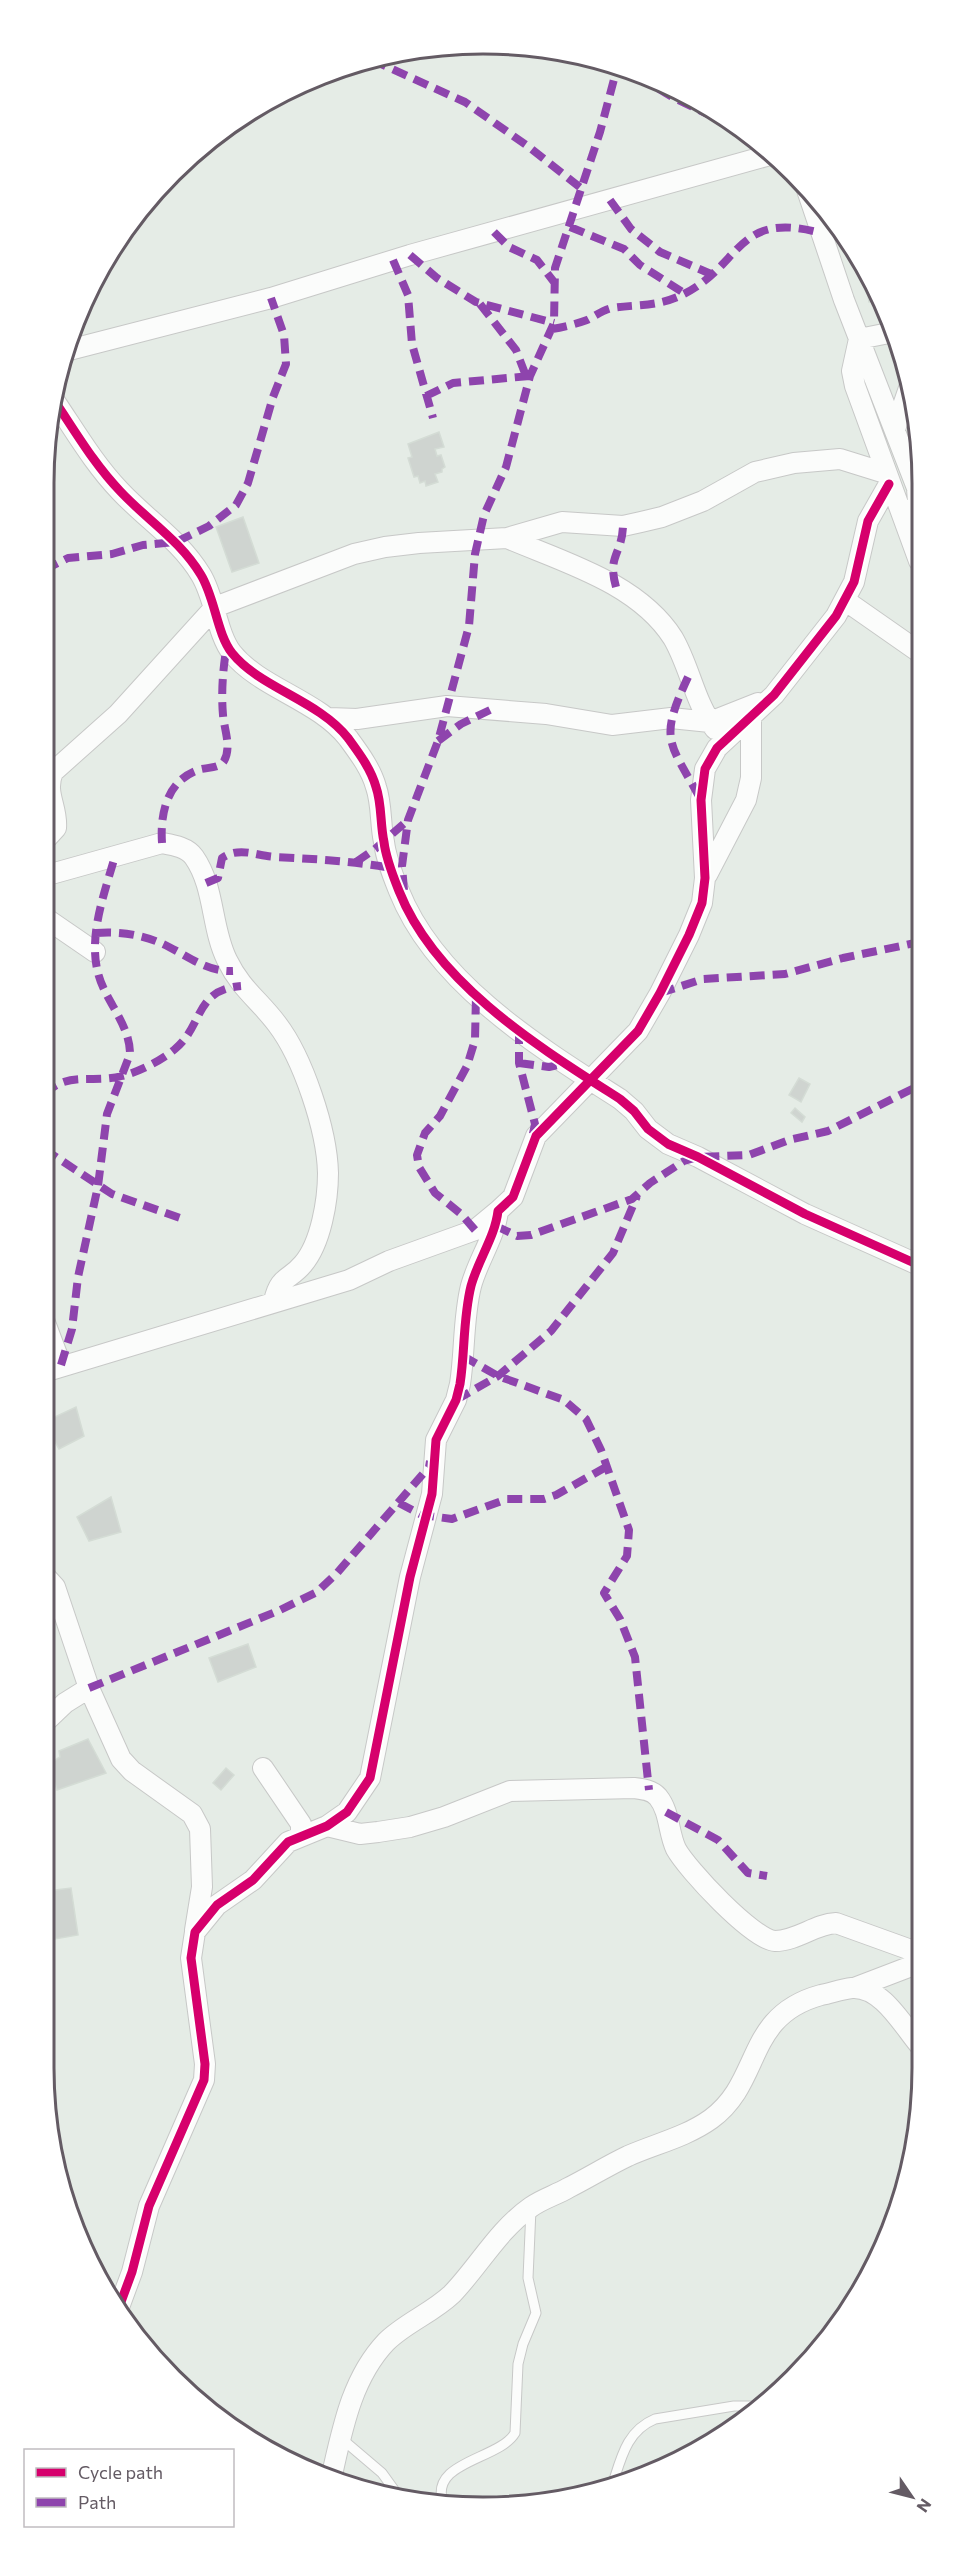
<svg xmlns="http://www.w3.org/2000/svg" width="966" height="2551" font-family="Commissioner,sans-serif">
	<rect width="100%" height="100%" fill="#e5ece6"/>
	<path fill="#cfd4d0" stroke="#d4dcd5" stroke-width="1.5" d="M864,274L880,300L869,302Z
		M439,432L444,447L435,449L437,456L441,455L445,467L442,469V472L435,474L438,482L426,486L425,481L420,483L418,476L414,477L408,458L412,457L408,444Z
		M243,517L259,563L232,572L216,527Z
		M799,1078L810,1084L801,1102L789,1095Z
		M795,1108L805,1117L802,1122L791,1113Z
		M76,1407L84,1436L59,1449L44,1422Z
		M111,1497L121,1532L89,1541L77,1517Z
		M248,1644L256,1667L218,1682L209,1658Z
		M88,1739L106,1773L57,1790L49,1764L60,1757L59,1751Z
		M226,1768L234,1775L221,1790L213,1783Z
		M71,1888L78,1935L55,1939L48,1891Z
		M44,1916L51,1939L44,1941Z"/>
	<g fill="none" stroke-linecap="round" stroke-linejoin="round">
		<defs>
			<path id="service" d="M342,2439L382,2473L400,2498
				M612,2486C621,2459 626,2431 655,2419L734,2406H757
				M443,2503C429,2461 499,2460 515,2433L518,2364L523,2344L536,2313L528,2278L531,2209"/>
			<path id="minor" d="M806,187L844,300L917,488L918,502L906,521
				M894,332L859,339L852,371L855,386L919,561
				M65,351L271,298L410,255L770,155
				M54,400C75,431 94,464 120,491C147,520 180,540 201,575C215,598 217,634 232,653C260,688 318,700 348,738C359,753 371,769 376,787C382,804 380,824 384,842C386,859 393,876 399,891C436,984 539,1047 620,1099L634,1111L648,1129L668,1144L698,1157L805,1214L921,1266
				M895,429L909,388
				M507,538C563,562 638,583 673,638C690,667 694,701 715,729
				M846,601L919,652
				M329,718L357,719L447,706L546,714L612,725L671,718L710,722L758,703
				M44,841L56,828C58,807 44,793 53,772L118,714L215,607L354,554L385,547L419,543L507,538L562,522L623,526L641,522L662,517L703,501L755,472L794,463L840,459L885,473
				M707,875L746,800L751,778V717
				M44,876L162,843C173,845 187,847 194,857C215,887 211,928 227,960C241,989 259,1000 277,1024C303,1058 327,1130 328,1173C328,1200 321,1243 303,1264C289,1281 280,1275 274,1301
				M44,917L95,952
				M44,1320L61,1365H64
				M44,1372L349,1280L389,1261L475,1230L498,1211
				M44,1575L55,1587L89,1688L121,1759L132,1771L192,1814L200,1829L202,1887L195,1930
				M44,1723L65,1703L89,1688
				M263,1768L301,1824V1835
				M327,1826L360,1834L378,1832L410,1827L444,1817L510,1791L634,1788C643,1789 652,1790 658,1797C670,1812 668,1832 676,1849C687,1869 753,1940 775,1941C797,1941 815,1924 836,1923L922,1954
				M854,1988L922,1962
				M118,2310L132,2272L149,2206L204,2080L205,2064L191,1958L195,1932L217,1905L253,1880L288,1842L327,1826L347,1812L370,1778L410,1577L432,1494L436,1440L456,1400L460,1384C465,1352 463,1318 471,1286C478,1260 495,1237 498,1211L513,1197L536,1136L638,1031L660,993L689,935L702,903L705,878L701,800L705,769L717,748L774,695L836,616L854,582L868,521L889,484
				M331,2479C342,2431 351,2379 386,2342C405,2323 432,2313 452,2294C479,2266 498,2230 531,2207C542,2199 556,2195 568,2188C588,2178 607,2166 628,2156C655,2144 686,2137 711,2119C763,2081 744,2016 821,1995C831,1993 842,1989 852,1988C883,1986 904,2028 922,2048"/>
		</defs>
		<use href="#service" stroke="#c7c8c7" stroke-width="11"/>
		<use href="#minor" stroke="#c7c8c7" stroke-width="22"/>
		<use href="#service" stroke="#fbfcfb" stroke-width="9"/>
		<use href="#minor" stroke="#fbfcfb" stroke-width="20"/>
		<path stroke="#8e44ad" stroke-width="8" stroke-dasharray="15 8" stroke-linecap="butt" d="M372,60L465,102L529,147L582,189
			M639,77L674,98L741,130
			M610,200L631,229L660,252L711,274
			M570,227L624,249L640,265L684,293
			M494,232L509,247L537,260L554,282
			M410,255L437,278L476,302L554,323
			M393,260L408,295L412,344L433,418
			M480,304L516,350L526,376
			M552,329C564,327 576,324 587,320C595,316 603,310 612,308C639,304 658,307 684,294C743,264 736,210 821,233
			M426,396L453,383L530,376
			M44,570L68,558L112,554L143,545L176,542L209,526L236,505L248,483L273,397L286,364L284,335L271,298
			M616,587C607,555 622,555 623,526
			M688,677C659,740 668,740 700,798
			M438,741L461,724L490,710
			M162,843C160,813 167,781 198,770C206,767 219,769 224,761C232,747 224,729 223,715C221,692 223,667 227,645
			M356,862L375,849L408,820
			M206,883L218,878L222,858C240,846 256,856 276,857C315,859 352,861 391,868
			M404,890L402,866L408,820L438,741L469,626L475,554L484,515L506,467L530,376L554,323L555,268L600,132L617,68
			M96,933C121,931 146,935 169,947C191,958 208,972 233,971
			M660,993L703,979L785,974L843,958L920,942
			M519,1029V1063L535,1124L532,1138
			M519,1063L549,1067L568,1063
			M44,1094C71,1070 91,1084 122,1076C139,1072 162,1060 175,1049C204,1025 194,990 241,986
			M44,1149L112,1194L180,1218
			M496,1226L517,1236L531,1235L632,1199L650,1183L684,1161L698,1157L749,1155L789,1140L828,1131L920,1085
			M475,1230L461,1214L435,1193L419,1167L417,1155L425,1133L440,1116L467,1066L475,1040L476,995
			M463,1356L498,1376L564,1400L586,1419L601,1450L629,1530L627,1556L604,1593L620,1619L635,1657L649,1790
			M61,1365L72,1329L78,1277L98,1186L107,1114L130,1054C130,1024 105,1001 98,973C88,935 105,892 115,856
			M456,1400L498,1376L551,1331L613,1253L637,1196
			M399,1503L422,1515L452,1519L507,1499H544L556,1495L606,1467
			M44,1543L49,1579
			M89,1688L278,1611L317,1592L337,1573L429,1467L430,1461
			M666,1812L718,1840L748,1873L767,1876"/>
		<defs>
			<path id="cycleway" d="M54,400C75,431 94,464 120,491C147,520 180,540 201,575C215,598 217,634 232,653C260,688 318,700 348,738C359,753 371,769 376,787C382,804 380,824 384,842C386,859 393,876 399,891C436,984 539,1047 620,1099L634,1111L648,1129L668,1144L698,1157L805,1214L921,1266
				M118,2310L132,2272L149,2206L204,2080L205,2064L191,1958L195,1932L217,1905L253,1880L288,1842L327,1826L347,1812L370,1778L410,1577L432,1494L436,1440L456,1400L460,1384C465,1352 463,1318 471,1286C478,1260 495,1237 498,1211L513,1197L536,1136L638,1031L660,993L689,935L702,903L705,878L701,800L705,769L717,748L774,695L836,616L854,582L868,521L889,484"/>
		</defs>
		<use href="#cycleway" stroke="#fff" stroke-width="13"/>
		<use href="#cycleway" stroke="#d6006c" stroke-width="9"/>
	</g>
	<path d="M0 0H966V2551H0ZM483 54H483A429 429 0 0 1 912 483V2068A429 429 0 0 1 483 2497H483A429 429 0 0 1 54 2068V483A429 429 0 0 1 483 54Z" fill="#fff" fill-rule="evenodd"/>
	<path fill="none" stroke="#645b64" stroke-width="3" d="M483 54H483A429 429 0 0 1 912 483V2068A429 429 0 0 1 483 2497H483A429 429 0 0 1 54 2068V483A429 429 0 0 1 483 54Z"/>
	<rect x="24" y="2449" width="210" height="78" fill="#ffffff" stroke="#c1bdc1" stroke-width="1.5"/>
	<rect x="36" y="2468" width="30" height="9" fill="#d6006c" stroke="#c1bdc1" stroke-width="1.5"/>
	<text x="78" y="2479" font-size="18" fill="#645b64">Cycle path</text>
	<rect x="36" y="2498" width="30" height="9" fill="#8e44ad" stroke="#c1bdc1" stroke-width="1.5"/>
	<text x="78" y="2509" font-size="18" fill="#645b64">Path</text>
	<g transform="translate(912 2497) rotate(125)" stroke="#ffffff" stroke-width="4.5" paint-order="stroke">
	<path d="M0-4.5L10 22L0 15L-10 22Z" fill="#645b64"/>
	<text y="-9" font-size="16" font-weight="bold" text-anchor="middle" fill="#645b64">N</text>
	</g>
</svg>
